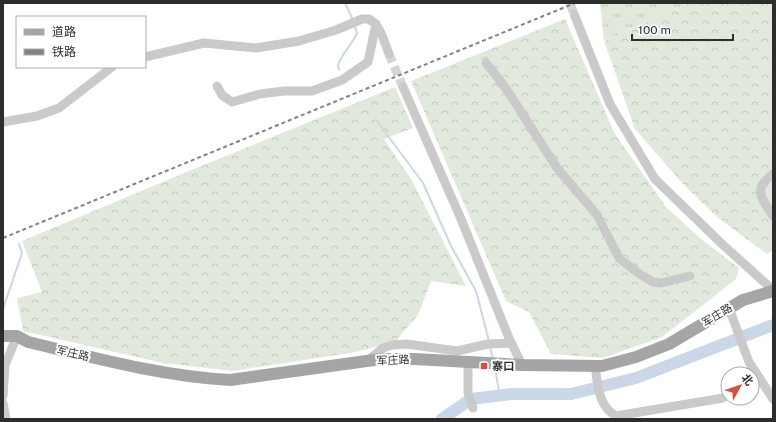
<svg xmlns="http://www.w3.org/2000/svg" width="776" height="422" font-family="'Public Sans','Noto Sans SC',sans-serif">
	<defs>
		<pattern id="forest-crowns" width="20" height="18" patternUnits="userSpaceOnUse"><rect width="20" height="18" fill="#e1e9dc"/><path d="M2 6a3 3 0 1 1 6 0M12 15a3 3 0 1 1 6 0" fill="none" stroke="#c1c8bd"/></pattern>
		<pattern id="park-tufts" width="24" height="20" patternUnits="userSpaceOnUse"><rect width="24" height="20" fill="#e1e9dc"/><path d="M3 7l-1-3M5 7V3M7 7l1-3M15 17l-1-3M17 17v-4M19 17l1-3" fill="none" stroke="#c1c8bd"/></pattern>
	</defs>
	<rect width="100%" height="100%" fill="#fff"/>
	<path fill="url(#forest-crowns)" d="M688,3H773V250L767,254L717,217L684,185L635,129L604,41Z
		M565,19L615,134L666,207L701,239L739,268L736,279L662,337L603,358L551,354L529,312L506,301L411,81Z
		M395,87L413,128L384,139L411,179L466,286L431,281L418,315L395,342L356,352L232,371L163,363L23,331L17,298L42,292L22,241L189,171Z"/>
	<path fill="url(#park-tufts)" d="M600,3H688L604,41Z"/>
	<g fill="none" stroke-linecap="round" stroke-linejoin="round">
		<path stroke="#cad7e7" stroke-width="2" d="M345,3L353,20
			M339,70L338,65C342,53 352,45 357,33L354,24
			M376,120L423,183L451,246L476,291L489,341
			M3,309L22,253L19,244
			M490,347L493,359
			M495,369L500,396"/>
		<path stroke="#cad7e7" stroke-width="12" d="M442,419L471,399L512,394H571L636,378L773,325"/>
		<path stroke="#d5d5d5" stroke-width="9" stroke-dasharray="9 4.5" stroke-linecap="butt" d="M570,3L574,14
			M389,54L403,87"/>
		<path stroke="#cacaca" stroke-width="9" d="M574,14L610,104L655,179L722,244L773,290
			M145,57L204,43L256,48L299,41L336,30L362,19H369L376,24L382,35L389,54
			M486,63L505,87L557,168L597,215L619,258L638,273L653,282L661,283L690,276
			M217,86L222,95L232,102L260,94L284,91H312L342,80L368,62L376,24
			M403,87L461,219L509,338L522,365
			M3,122L37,116L59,108L112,67
			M773,174C752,190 761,197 773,216
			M729,308L749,362L773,399
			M367,361L383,348L392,345L407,344L457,351L488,344L511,343
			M468,361V393L473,408
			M595,366C598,385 598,406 616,416L723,398
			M3,396L5,365L17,336
			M3,403L6,419"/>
		<path stroke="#a5a5a5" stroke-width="12" d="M3,336H17L28,342C95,358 162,376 230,380L381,359H415L522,365L602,366L636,357L669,344L743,300L773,291"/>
		<path stroke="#828282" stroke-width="2" stroke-dasharray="4 3" stroke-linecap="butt" d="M3,238L575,3"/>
	</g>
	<rect fill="#d25041" stroke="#fff" stroke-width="1.5" x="480" y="362" width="8" height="8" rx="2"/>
	<g text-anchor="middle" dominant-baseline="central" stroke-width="4" stroke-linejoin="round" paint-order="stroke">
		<g font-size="11" fill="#2d2d2d" stroke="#fff">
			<text transform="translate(717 315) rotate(-31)">军庄路</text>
			<text transform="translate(73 353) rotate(13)">军庄路</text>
			<text transform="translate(393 360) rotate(-3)">军庄路</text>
		</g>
		<g font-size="11" font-weight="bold" fill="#2d2d2d" stroke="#fff" text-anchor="start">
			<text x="492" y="366">寨口</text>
		</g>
	</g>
	<rect width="776" height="422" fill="none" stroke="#2d2d2d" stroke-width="8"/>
	<rect x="16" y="16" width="130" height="52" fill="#ffffff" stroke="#ababab"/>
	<rect x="24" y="29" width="20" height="6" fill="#a5a5a5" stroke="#ababab"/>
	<text x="52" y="36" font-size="12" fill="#2d2d2d">道路</text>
	<rect x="24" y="49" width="20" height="6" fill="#828282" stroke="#ababab"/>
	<text x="52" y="56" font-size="12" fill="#2d2d2d">铁路</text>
	<g transform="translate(740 386) rotate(50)"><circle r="19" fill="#ffffff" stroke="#ababab"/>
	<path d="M0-3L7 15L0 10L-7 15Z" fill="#d25041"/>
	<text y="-6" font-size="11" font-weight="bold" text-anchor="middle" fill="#2d2d2d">北</text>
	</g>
	<path d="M632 34v6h101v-6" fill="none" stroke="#2d2d2d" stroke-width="2"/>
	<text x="638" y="34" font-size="12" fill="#2d2d2d" stroke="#ffffff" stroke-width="3" paint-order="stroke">100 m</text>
</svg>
